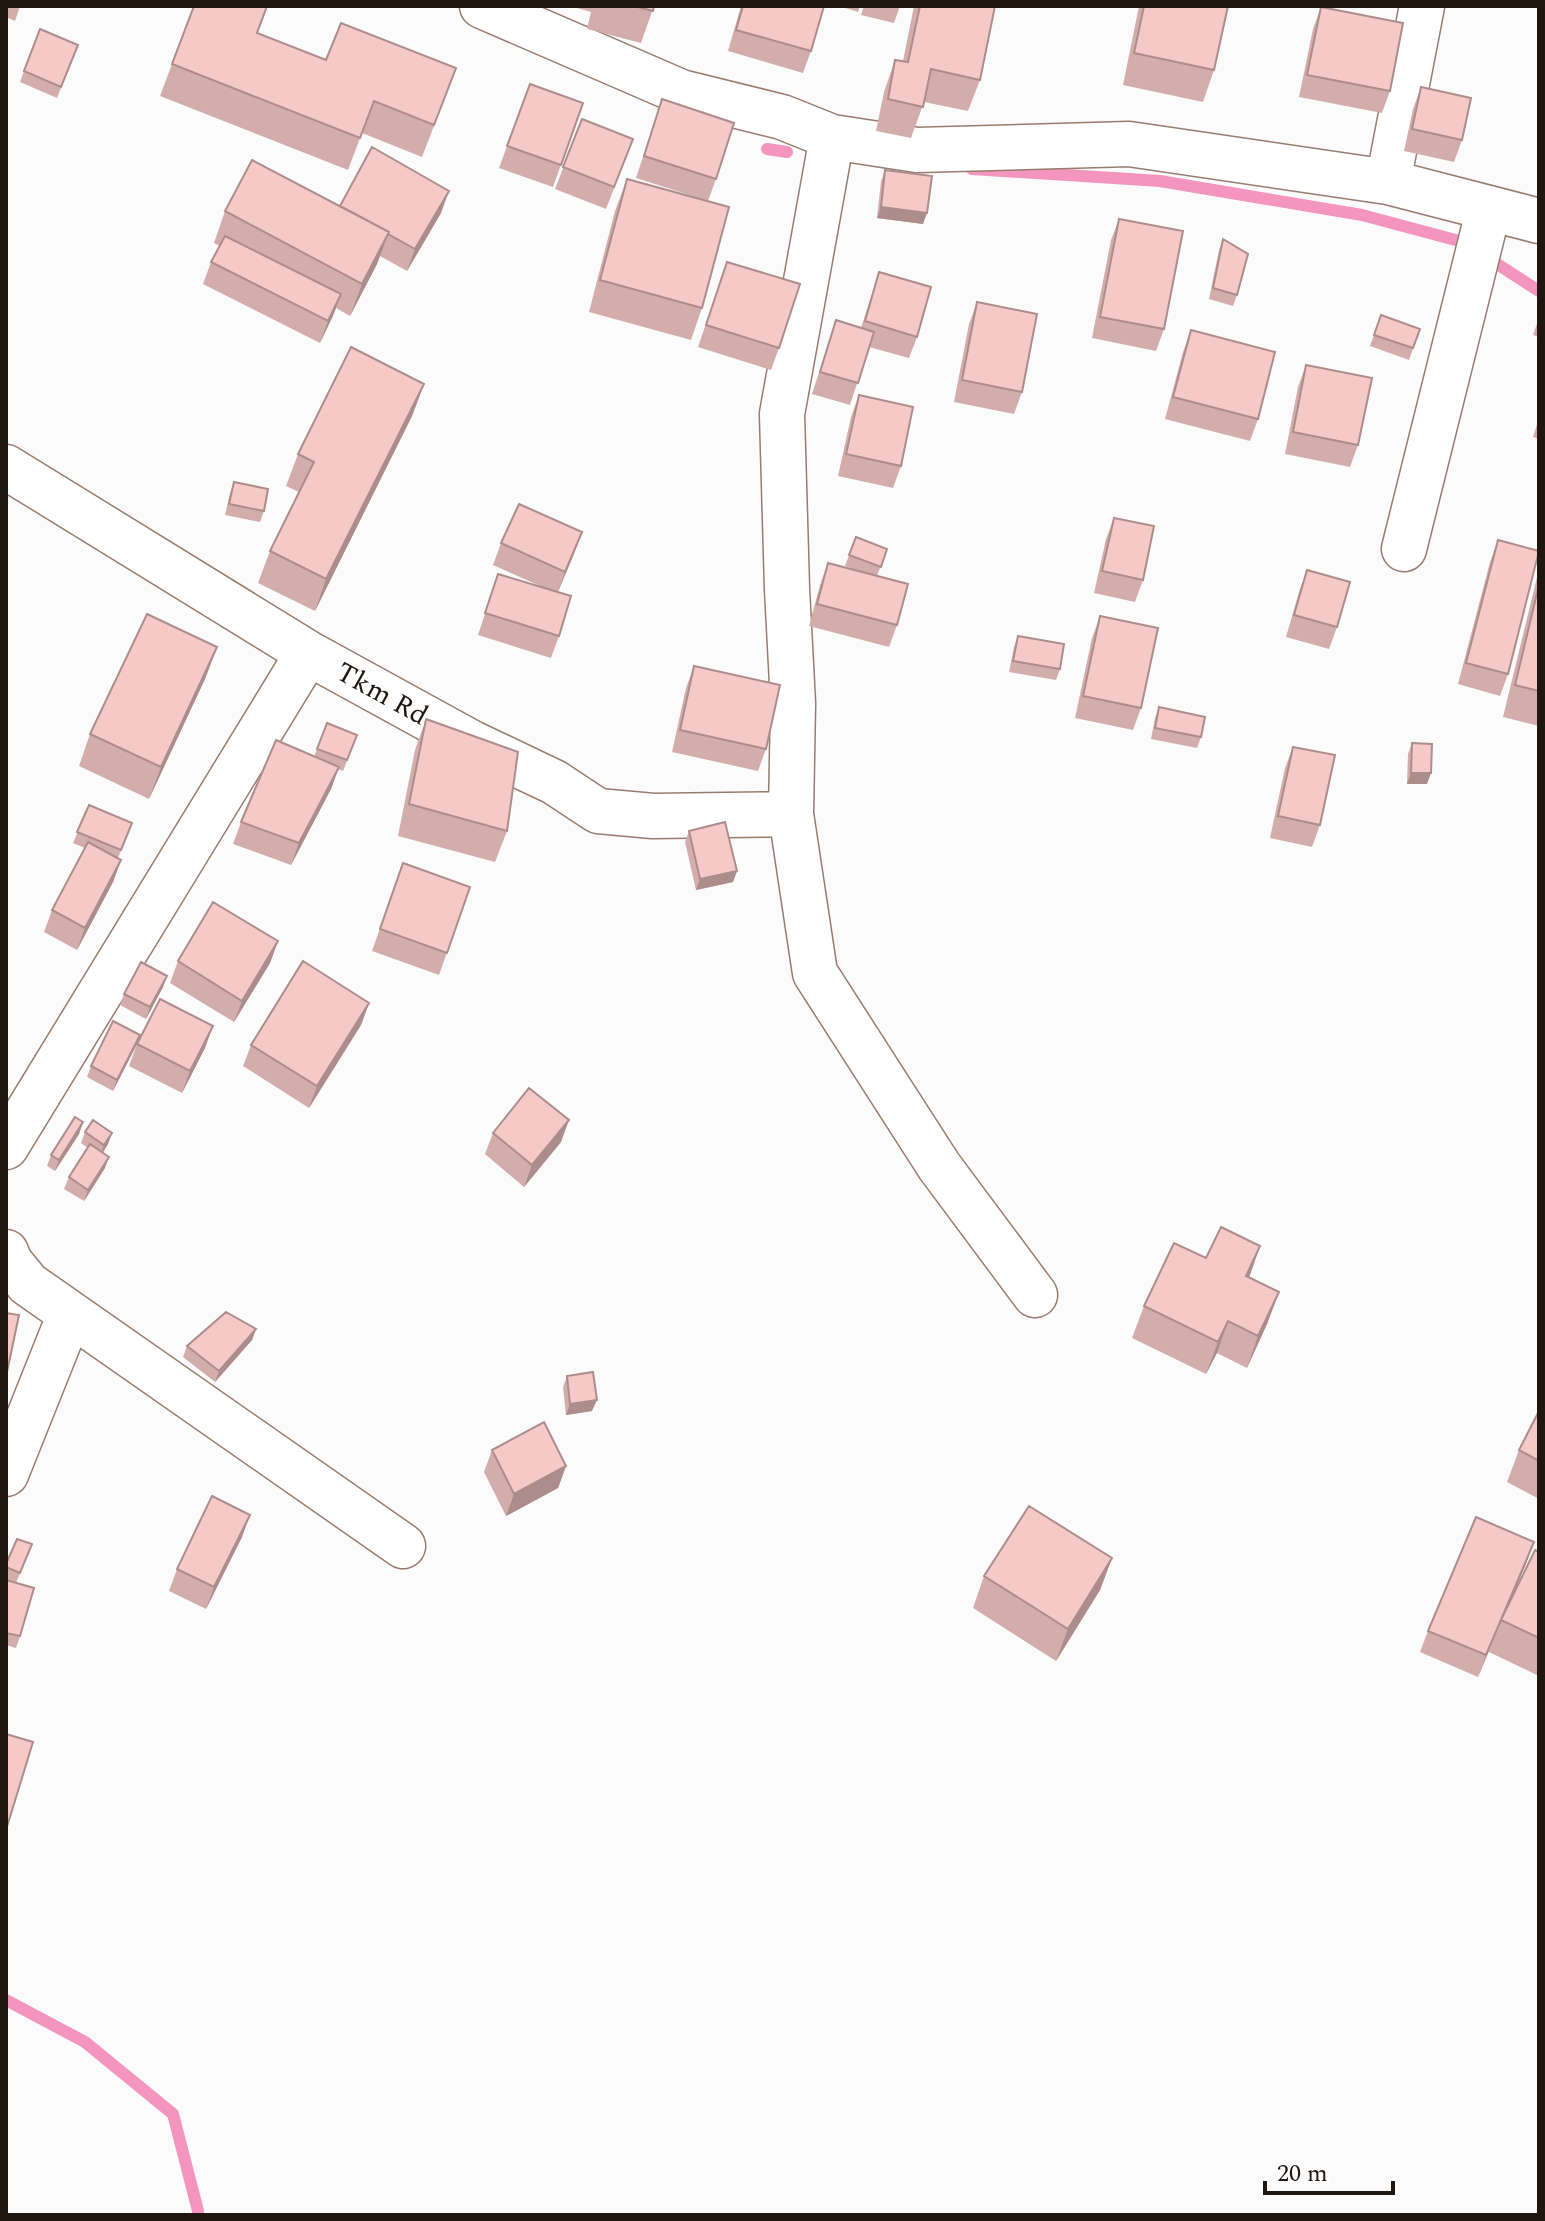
<svg xmlns="http://www.w3.org/2000/svg" width="1545" height="2221" font-family="Spectral,serif">
	<rect width="100%" height="100%" fill="#fbfbfb"/>
	<g fill="none" stroke-linecap="round" stroke-linejoin="round">
		<path stroke="#f495c0" stroke-width="12" d="M767,149L787,152
			M972,169L1160,181L1362,215L1463,242L1539,291
			M6,2000L85,2042L173,2114L198,2211"/>
		<defs>
			<path id="street" d="M482,6L681,92L782,117L832,137L917,150L1129,144L1388,182L1539,221
				M832,137L782,414L787,589L793,703L791,814L815,973L939,1166L1035,1295
				M1388,182L1422,6
				M6,467L308,653L472,743L554,782L598,811L653,816L791,814
				M1404,549L1489,208
				M6,1147L308,653
				M6,1252L10,1262L28,1284L403,1546
				M6,1474L70,1314"/>
		</defs>
		<use href="#street" stroke="#987d6e" stroke-width="47"/>
		<use href="#street" stroke="#fff" stroke-width="44"/>
	</g>
	<path fill="#d3adab" d="M6,6H20L15,21L6,17Z
		M570,6H654L641,43L587,29L591,12Z
		M741,6H824L811,51L803,73L728,51Z
		M839,6H860L858,12Z
		M864,6H900L894,23L861,15Z
		M914,6H995L980,80L968,111L924,102L911,138L876,131L884,92L895,60L903,61Z
		M1139,6H1228L1214,70L1203,102L1123,85Z
		M1321,7L1390,91L1382,113L1299,97L1313,29Z
		M40,29L78,45L57,98L20,82Z
		M257,33L326,60L444,100L422,157L362,133L348,170L160,96L172,64Z
		M530,84L583,103L553,187L499,168Z
		M1421,87L1462,140L1454,162L1404,151L1413,109Z
		M662,99L716,179L708,201L636,178Z
		M582,119L633,139L606,209L555,189Z
		M885,170L923,224L877,218L881,181Z
		M627,179L702,308L691,340L589,312L615,211Z
		M340,206L441,213L407,271L380,256L377,264L350,316L336,308L320,343L203,284L211,262L220,246L214,243L225,211Z
		M1119,219L1164,329L1156,351L1092,338L1111,240Z
		M1223,239L1237,295L1233,306L1209,299L1219,250Z
		M727,262L779,348L771,370L698,347Z
		M879,272L917,337L909,358L869,347L850,405L812,394L836,320L861,328Z
		M977,302L1022,392L1014,414L954,402L969,324Z
		M1381,315L1420,329L1409,360L1370,346Z
		M1539,318V337L1533,335Z
		M1191,330L1258,419L1250,441L1165,419L1183,352Z
		M1306,365L1358,445L1350,467L1285,454L1298,387Z
		M424,384L412,416L315,611L258,583L270,551L299,492L286,486L298,454Z
		M859,395L901,466L893,488L838,476L851,417Z
		M1539,418V439L1533,437Z
		M234,482L264,511L260,522L225,515L230,493Z
		M1114,518L1143,580L1135,602L1094,593L1106,539Z
		M582,532L558,592L559,636L551,658L478,635L498,574L547,589L493,565L501,543Z
		M856,537L887,549L877,576L897,625L889,647L809,626L820,585L828,563L861,572L845,566Z
		M1498,540L1508,674L1500,696L1458,684L1490,562Z
		M1539,569V726L1503,717Z
		M1307,570L1337,627L1329,649L1286,637L1299,592Z
		M1100,616L1141,708L1133,730L1075,718L1092,638Z
		M1018,636L1060,669L1056,680L1009,672L1014,647Z
		M217,647L205,679L149,799L79,766L90,734Z
		M694,666L766,749L758,771L672,752L686,688Z
		M1159,707L1201,737L1197,748L1151,739L1155,718Z
		M426,719L507,831L495,862L398,836L415,750Z
		M327,723L357,735L343,771L338,769L331,789L291,865L233,844L241,822L314,757Z
		M1412,743L1427,784H1407L1408,754Z
		M1293,747L1320,825L1312,847L1270,838L1285,768Z
		M89,805L132,823L118,858L121,860L113,882L77,950L44,932L52,910L85,848L73,843Z
		M689,831L737,871L733,882L696,890L685,842Z
		M403,863L470,887L439,975L372,951Z
		M278,941L270,963L234,1022L170,983L178,961Z
		M167,976L163,987L146,1019L120,1005L124,994Z
		M369,1003L361,1025L309,1108L243,1066L251,1045Z
		M140,1035L136,1046L113,1091L87,1077L91,1066Z
		M137,1044L205,1048L182,1093L129,1066Z
		M83,1122L79,1134L55,1171L47,1166L51,1155Z
		M85,1132L108,1144L103,1153L105,1168L84,1201L64,1189L69,1177L88,1148L81,1143Z
		M493,1133L561,1142L524,1187L485,1154Z
		M1249,1277L1279,1292L1267,1324L1247,1368L1217,1353L1206,1374L1132,1338L1144,1306Z
		M256,1329L252,1340L215,1382L183,1357L187,1346Z
		M567,1376L592,1411L566,1415L563,1387Z
		M1539,1411V1499L1507,1482L1519,1450Z
		M492,1450L566,1466L558,1488L506,1516L484,1472Z
		M242,1537L206,1609L169,1591L177,1569Z
		M1534,1542L1510,1602L1539,1552V1676L1489,1652L1494,1640L1478,1677L1420,1652L1428,1631Z
		M32,1544L16,1583L20,1636L16,1648L6,1645V1564Z
		M1112,1558L1100,1590L1056,1661L973,1608L984,1576Z"/>
	<path fill="#ac8d8b" d="M449,191L441,213L407,271L415,249Z
		M881,207L927,213L923,224L877,218Z
		M389,232L377,264L350,316L362,284Z
		M341,294L333,316L320,343L328,321Z
		M424,384L412,416L315,611L326,579Z
		M582,532L574,554L557,594L565,572Z
		M217,647L205,679L149,799L161,767Z
		M339,767L331,789L291,865L299,843Z
		M1411,773H1431L1427,784H1407Z
		M121,860L113,882L77,950L85,928Z
		M737,871L733,882L696,890L700,879Z
		M278,941L270,963L234,1022L242,1001Z
		M167,976L163,987L146,1019L150,1007Z
		M369,1003L361,1025L309,1108L317,1086Z
		M213,1026L205,1048L182,1093L190,1071Z
		M140,1035L136,1046L113,1091L117,1080Z
		M569,1120L561,1142L524,1187L532,1165Z
		M83,1122L79,1134L55,1171L59,1160Z
		M112,1133L108,1144L100,1156L104,1145Z
		M109,1157L105,1168L84,1201L88,1190Z
		M1260,1246L1249,1278L1246,1276Z
		M1279,1292L1267,1324L1247,1368L1258,1336Z
		M1228,1321L1217,1353L1206,1374L1218,1342Z
		M256,1329L252,1340L215,1382L219,1371Z
		M597,1400L592,1411L566,1415L570,1404Z
		M566,1466L558,1488L506,1516L514,1494Z
		M250,1515L242,1537L206,1609L214,1587Z
		M1534,1542L1526,1564L1502,1620H1501L1478,1677L1486,1655Z
		M1112,1558L1100,1590L1056,1661L1068,1629Z"/>
	<path fill="#f5c9c7" stroke="#ac8d8b" stroke-width="2" d="M194,6H267L257,33L326,60L341,23L456,68L434,125L374,101L360,138L172,64Z
		M634,6H654L653,11Z
		M743,6H824L811,51L736,30Z
		M920,6H995L980,80L931,69L923,107L888,99L895,60L908,62Z
		M1144,6H1228L1214,70L1134,53Z
		M1321,7L1403,23L1390,91L1307,75Z
		M40,29L78,45L61,87L24,71Z
		M530,84L583,103L561,165L507,146Z
		M1421,87L1471,98L1462,140L1412,129Z
		M662,99L734,123L716,179L644,156Z
		M582,119L633,139L614,187L563,167Z
		M372,147L449,191L415,249L388,234L389,232L340,206Z
		M252,160L389,232L362,284L225,211Z
		M885,170L932,176L927,213L881,207Z
		M627,179L729,207L702,308L600,280Z
		M1119,219L1183,231L1164,329L1100,317Z
		M225,236L341,294L328,321L211,262Z
		M1223,239L1248,254L1237,295L1213,288Z
		M727,262L800,284L779,348L706,325Z
		M879,272L931,287L917,337L865,321Z
		M977,302L1037,314L1022,392L962,380Z
		M1381,315L1420,329L1413,348L1374,335Z
		M836,320L874,332L858,383L820,372Z
		M1191,330L1275,352L1258,419L1173,397Z
		M351,347L424,384L326,579L270,551L314,462L298,454Z
		M1306,365L1372,378L1358,445L1293,432Z
		M859,395L913,407L901,466L846,454Z
		M234,482L268,489L264,511L229,504Z
		M519,504L582,532L565,572L501,543Z
		M1114,518L1154,526L1143,580L1102,571Z
		M856,537L887,549L881,567L849,555Z
		M1498,540L1539,551L1508,674L1466,663Z
		M828,563L908,584L897,625L817,604Z
		M1307,570L1350,582L1337,627L1294,615Z
		M498,574L571,596L559,636L485,613Z
		M1539,585V691L1515,685Z
		M147,614L217,647L161,767L90,734Z
		M1100,616L1158,628L1141,708L1083,696Z
		M1018,636L1064,644L1060,669L1013,661Z
		M694,666L780,685L766,749L680,730Z
		M1159,707L1205,717L1201,737L1155,728Z
		M426,719L518,752L507,831L409,804Z
		M327,723L357,735L347,760L317,749Z
		M276,740L339,767L299,843L241,822Z
		M1412,743L1432,744L1431,773H1411Z
		M1293,747L1335,755L1320,825L1278,816Z
		M89,805L132,823L121,850L77,832Z
		M725,822L737,871L700,879L689,831Z
		M88,842L121,860L85,928L52,910Z
		M403,863L470,887L447,953L380,929Z
		M213,902L278,941L242,1001L178,961Z
		M303,961L369,1003L317,1086L251,1045Z
		M141,962L167,976L150,1007L124,994Z
		M160,999L213,1026L190,1071L137,1044Z
		M113,1021L140,1035L117,1080L91,1066Z
		M529,1088L569,1120L532,1165L493,1133Z
		M75,1117L83,1122L59,1160L51,1155Z
		M93,1120L112,1133L104,1145L85,1132Z
		M90,1144L109,1157L88,1190L69,1177Z
		M1221,1227L1260,1246L1246,1276L1279,1292L1258,1336L1228,1321L1218,1342L1144,1306L1174,1243L1206,1258Z
		M226,1312L256,1329L219,1371L187,1346Z
		M6,1313L19,1315L6,1377Z
		M593,1372L597,1400L570,1404L567,1376Z
		M1539,1411V1461L1519,1450Z
		M544,1422L566,1466L514,1494L492,1450Z
		M212,1496L250,1515L214,1587L177,1569Z
		M1029,1506L1112,1558L1068,1629L984,1576Z
		M1476,1517L1534,1542L1486,1655L1428,1631Z
		M17,1539L32,1544L20,1573L6,1567V1564Z
		M1535,1550L1539,1552V1638L1501,1620Z
		M6,1580L34,1588L20,1636L6,1633Z
		M6,1734L33,1742L6,1830Z"/>
	<g text-anchor="middle" dominant-baseline="central" stroke-width="6" stroke-linejoin="round" paint-order="stroke">
		<g font-size="28" fill="#201610" stroke="#fff">
			<text transform="translate(382 694) rotate(29)">Tkm Rd</text>
		</g>
	</g>
	<rect width="1545" height="2221" fill="none" stroke="#201610" stroke-width="16"/>
	<path d="M1265 2181v12h128v-12" fill="none" stroke="#201610" stroke-width="4"/>
	<text x="1277" y="2181" font-size="24" fill="#201610" stroke="#ffffff" stroke-width="6" paint-order="stroke">20 m</text>
</svg>
